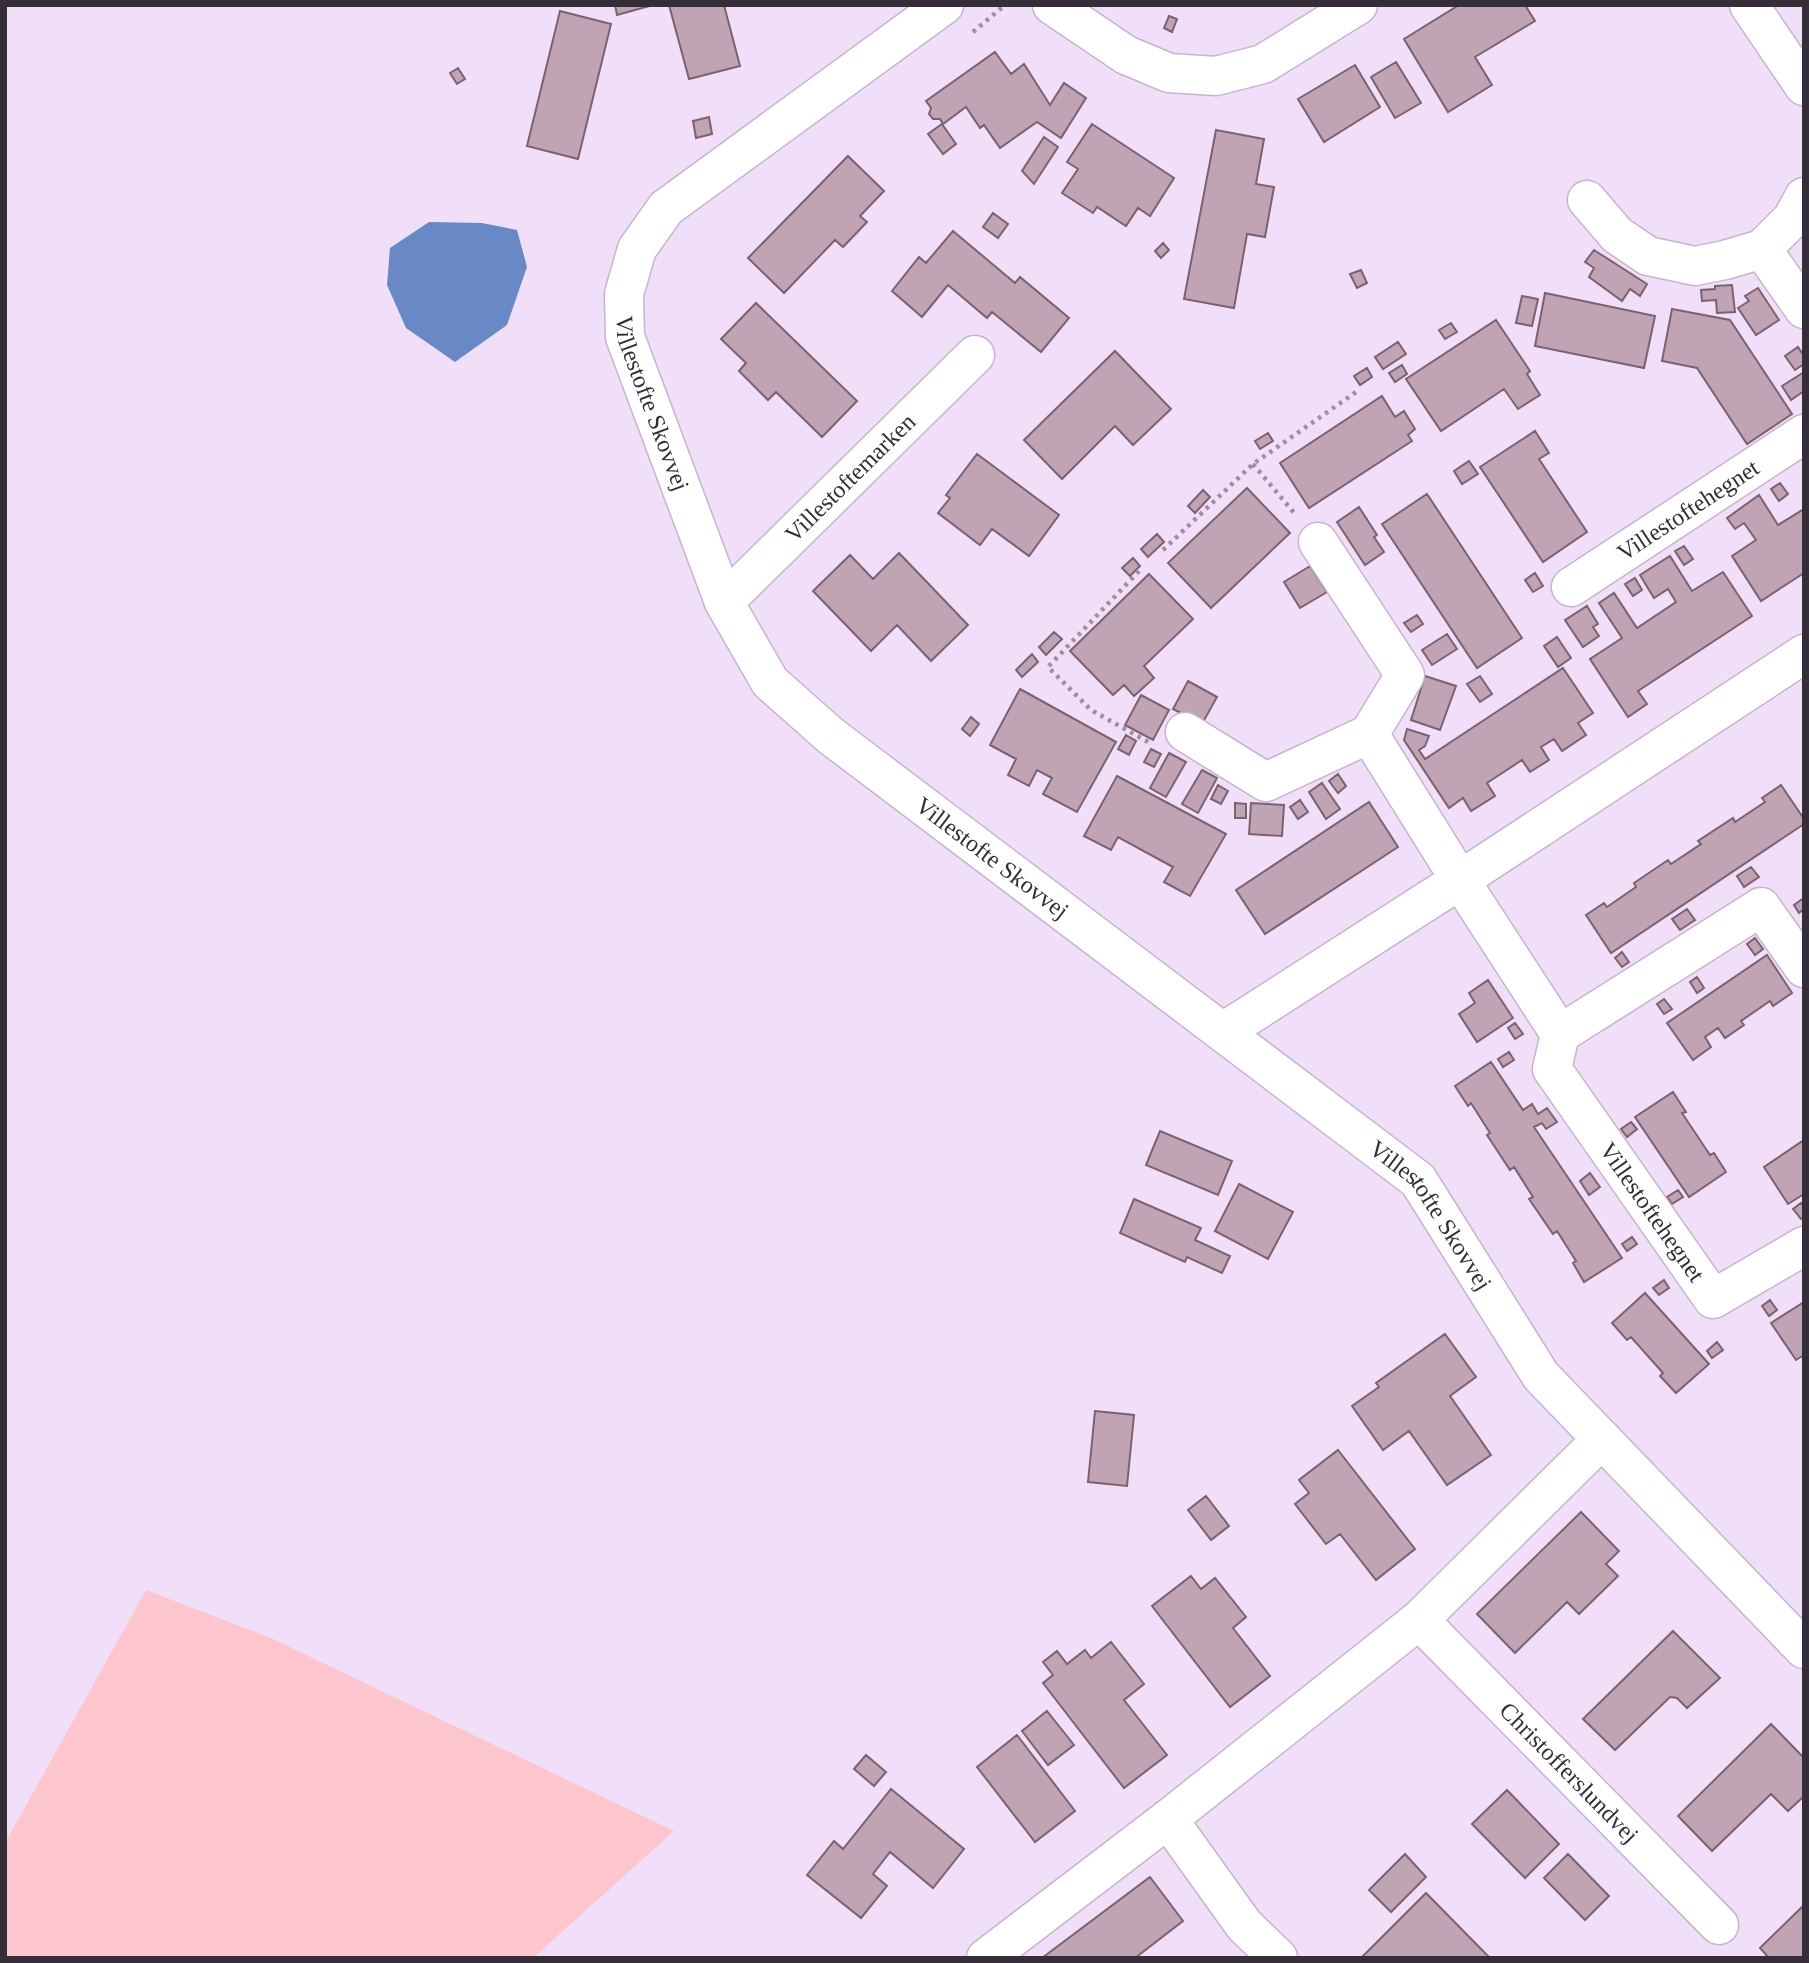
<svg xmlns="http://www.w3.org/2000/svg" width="1809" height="1963" font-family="Georgia,serif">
	<rect width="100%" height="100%" fill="#f1dff9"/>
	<path fill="#fdc6ce" d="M146,1590L271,1638L674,1831L533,1958H5V1843Z"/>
	<path fill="#6888c6" d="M429,222L482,223L517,230L527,267L507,325L455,362L406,328L387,285L390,248Z"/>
	<path fill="#c0a4b4" stroke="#7b6271" stroke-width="2" d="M615,5H653L617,15Z
		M669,5H724L740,66L689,79Z
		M1459,5H1525L1535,21L1475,57L1492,85L1448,112L1404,39Z
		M560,11L611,24L578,159L527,146Z
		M1169,16L1177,19L1172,32L1164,28Z
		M995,52L1011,74L1024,64L1050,105L1064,83L1086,98L1061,138L1037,122L1000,148L984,125L980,128L966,107L943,124L940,119H933L929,114L931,108L926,101Z
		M1396,62L1421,103L1395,118L1371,77Z
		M1355,65L1380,107L1324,142L1298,99Z
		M458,68L465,79L457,84L450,73Z
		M709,117L712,134L696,138L693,121Z
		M942,124L956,144L943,154L928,134Z
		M1092,124L1174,178L1150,216L1138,208L1126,226L1097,207L1093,213L1062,193L1078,169L1067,162Z
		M1216,130L1264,139L1256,184L1274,187L1265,237L1247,234L1234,308L1184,299Z
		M1044,137L1058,147L1034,184L1022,171Z
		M848,156L884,191L860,216L867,222L843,247L835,240L784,293L748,258Z
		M993,213L1008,224L998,238L983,227Z
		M953,231L1015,283L1020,277L1069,318L1041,352L992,312L987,318L948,285L922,317L892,291L919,257L926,263Z
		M1163,243L1169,250L1161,258L1155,251Z
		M1594,250L1647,284L1640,296L1630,289L1622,301L1589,277L1594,268L1585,262Z
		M1361,270L1367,283L1357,288L1350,274Z
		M1732,285L1735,312L1717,313L1716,300L1702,301L1701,290L1715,289V286Z
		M1758,288L1779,320L1756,335L1738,308L1749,301L1745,296Z
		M1545,293L1655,316L1644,368L1535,346Z
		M1522,296L1538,299L1532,326L1516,323Z
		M756,303L857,401L822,437L776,392L768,400L739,371L746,363L721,339Z
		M1672,309L1730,320L1792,414L1747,444L1697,368L1662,361Z
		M1496,320L1530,371L1527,374L1540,395L1518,409L1504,389L1441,431L1406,379Z
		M1451,323L1457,332L1445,339L1439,330Z
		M1398,342L1406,354L1383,369L1375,357Z
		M1798,347L1804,356V364L1795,370L1785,356Z
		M1115,351L1171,409L1133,445L1115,426L1062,479L1024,440Z
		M1402,365L1407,374L1395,382L1389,373Z
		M1367,368L1372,377L1360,385L1354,376Z
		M1804,372V391L1791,400L1782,386Z
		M1382,396L1395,417L1404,411L1415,429L1408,435L1412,441L1309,508L1280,463Z
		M1535,431L1549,453L1539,459L1587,532L1543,562L1480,467Z
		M1268,433L1273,441L1260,449L1255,441Z
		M977,454L1059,515L1029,556L992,529L980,545L938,513L950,498L946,495Z
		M1469,461L1478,474L1462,484L1454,471Z
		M1780,483L1788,494L1779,501L1771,489Z
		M1247,488L1290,533L1211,608L1168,563Z
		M1203,490L1210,497L1195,513L1188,506Z
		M1427,494L1522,638L1477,668L1382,524Z
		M1759,495L1778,525L1804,509V573L1761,601L1732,556L1756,540L1744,523L1735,529L1727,518Z
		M1359,507L1377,535L1374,537L1384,552L1365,565L1337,522Z
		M1157,534L1164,542L1148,557L1141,549Z
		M1684,546L1693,559L1684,565L1675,551Z
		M899,553L968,625L931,661L897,625L871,651L813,591L850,555L873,579Z
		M1670,556L1692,591L1723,572L1752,616L1638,691L1647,704L1628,717L1590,659L1622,638L1599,603L1614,593L1637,628L1676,602L1668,589L1654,598L1640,575Z
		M1133,558L1140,566L1130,576L1122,568Z
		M1310,566L1327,592L1300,608L1284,582Z
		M1535,573L1543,586L1533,592L1525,580Z
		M1149,574L1193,619L1144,666L1154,678L1134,696L1124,685L1113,695L1070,651Z
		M1635,578L1642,590L1633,596L1625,584Z
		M1587,606L1598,624L1593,627L1599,636L1583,647L1565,620Z
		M1417,615L1423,624L1411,632L1404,623Z
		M1054,632L1062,639L1046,655L1039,647Z
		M1447,634L1457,649L1432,665L1422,650Z
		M1557,637L1571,658L1558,667L1544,646Z
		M1032,654L1038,662L1022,677L1016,670Z
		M1563,668L1593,713L1578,723L1586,735L1562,751L1554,739L1541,747L1549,760L1530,772L1522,760L1487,783L1495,796L1471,811L1463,798L1449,808L1404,740L1407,729L1429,736L1425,746L1419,750L1425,759Z
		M1425,676L1456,686L1440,730L1411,720Z
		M1480,676L1492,694L1480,702L1467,684Z
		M1188,681L1217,697L1202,724L1173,709Z
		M1020,689L1116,742L1077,812L1043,794L1052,778L1037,770L1029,786L1008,775L1016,759L990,745Z
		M1141,695L1169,710L1153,740L1125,725Z
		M971,717L979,724L970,736L962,729Z
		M1126,735L1136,741L1129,755L1118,749Z
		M1151,749L1161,754L1154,767L1144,762Z
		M1169,753L1186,762L1166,797L1150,788Z
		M1202,770L1217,778L1198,813L1182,804Z
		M1338,774L1346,786L1338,793L1329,781Z
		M1117,776L1226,834L1190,896L1164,882L1173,867L1118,837L1111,850L1084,836Z
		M1322,783L1340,809L1326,819L1309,792Z
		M1218,785L1228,791L1221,804L1211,799Z
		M1781,785L1804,819V824L1611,953L1586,915L1604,903L1607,907L1636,887L1634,883L1668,860L1671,864L1701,844L1698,841L1733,818L1735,822L1765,802L1762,798Z
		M1300,800L1308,812L1298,819L1290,807Z
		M1369,802L1398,847L1265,934L1236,890Z
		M1235,803L1246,804V818H1235Z
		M1251,803L1284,805L1282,836L1249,834Z
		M1751,867L1759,877L1744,887L1737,876Z
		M1804,898V909L1799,913L1794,905Z
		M1687,909L1695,920L1680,930L1672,919Z
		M1755,938L1763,949L1755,955L1747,944Z
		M1622,952L1629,962L1622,967L1615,958Z
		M1767,955L1792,993L1773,1006L1770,1001L1741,1021L1744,1025L1725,1038L1718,1028L1705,1037L1711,1047L1693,1060L1667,1023Z
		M1697,977L1704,988L1697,993L1690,982Z
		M1488,980L1513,1018L1477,1042L1459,1014L1475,1003L1469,993Z
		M1664,999L1672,1009L1664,1014L1657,1004Z
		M1515,1023L1523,1034L1515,1039L1508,1028Z
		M1509,1052L1514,1060L1503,1067L1498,1059Z
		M1491,1062L1523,1110L1532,1104L1538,1114L1547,1108L1557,1122L1546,1129L1542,1123L1534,1127L1622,1258L1584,1282L1573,1263L1576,1261L1557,1231L1553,1234L1529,1199L1533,1197L1514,1167L1510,1170L1487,1135L1490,1133L1471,1103L1468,1106L1455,1086Z
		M1673,1092L1686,1112L1682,1113L1710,1155L1714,1153L1726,1172L1689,1197L1635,1117Z
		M1631,1122L1637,1129L1627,1137L1621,1129Z
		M1160,1131L1232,1161L1218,1195L1146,1165Z
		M1804,1140V1194L1788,1204L1764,1167Z
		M1590,1173L1600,1187L1589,1195L1580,1181Z
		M1239,1184L1293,1212L1268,1259L1215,1231Z
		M1678,1190L1683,1197L1672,1204L1667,1197Z
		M1134,1199L1201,1228L1195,1240L1230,1256L1222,1273L1187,1257L1185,1262L1120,1233Z
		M1801,1203L1804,1207V1217L1801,1219L1793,1209Z
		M1632,1237L1637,1244L1627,1251L1622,1244Z
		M1664,1280L1669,1288L1659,1295L1653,1288Z
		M1645,1293L1709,1364L1676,1393L1660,1376L1663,1373L1631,1337L1627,1340L1612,1323Z
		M1770,1300L1777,1310L1769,1316L1762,1306Z
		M1804,1302V1355L1796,1360L1771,1323Z
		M1445,1334L1476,1377L1450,1396L1491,1455L1447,1485L1409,1431L1383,1450L1352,1406L1379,1387L1376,1383Z
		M1717,1342L1723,1350L1712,1358L1707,1351Z
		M1095,1411L1134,1415L1127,1486L1088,1482Z
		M1338,1450L1415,1549L1376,1580L1340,1534L1326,1544L1295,1504L1309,1493L1299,1480Z
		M1206,1496L1229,1526L1211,1540L1188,1510Z
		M1581,1512L1619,1551L1606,1564L1618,1576L1579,1614L1567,1602L1515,1653L1477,1614Z
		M1191,1576L1201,1589L1215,1578L1246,1617L1233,1628L1270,1676L1230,1707L1152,1606Z
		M1673,1631L1720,1678L1687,1708L1677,1698L1670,1697L1615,1750L1583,1719Z
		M1111,1642L1144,1684L1124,1700L1167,1755L1124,1788L1043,1683L1053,1675L1043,1662L1057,1651L1067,1664L1085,1650L1091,1658Z
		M1047,1711L1074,1745L1048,1765L1022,1731Z
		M1771,1724L1804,1758V1796L1788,1811L1771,1794L1712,1851L1678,1816Z
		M1017,1735L1075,1811L1035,1842L977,1767Z
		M866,1755L886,1772L874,1786L854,1769Z
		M891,1789L964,1849L933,1888L890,1852L873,1874L887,1886L861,1918L807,1875L834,1841L843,1849Z
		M1507,1790L1559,1844L1525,1878L1472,1824Z
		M1405,1854L1426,1877L1391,1912L1369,1890Z
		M1568,1854L1609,1896L1585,1920L1544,1878Z
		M1150,1877L1183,1921L1135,1958H1042Z
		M1426,1893L1490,1958H1361Z
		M1804,1905V1958H1769L1760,1948Z"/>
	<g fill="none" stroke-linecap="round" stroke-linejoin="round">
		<defs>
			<g id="minor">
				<path id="s1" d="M944,5L666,208L637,249L624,294L625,337L724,602L770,682L831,736L1418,1180L1541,1376L1804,1649"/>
				<path d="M1052,5L1126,55L1169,73L1216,76L1263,64L1358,5"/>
				<path d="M1749,5L1804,86"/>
				<path d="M1587,200L1617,235L1648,256L1695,266L1725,260L1762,249L1792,219L1804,197"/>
				<path d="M1762,249L1804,309"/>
				<path d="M1318,542L1405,675L1369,734"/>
				<path id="s2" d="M1571,587L1804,434"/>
				<path id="s3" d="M724,602L975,355"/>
				<path d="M1185,732L1266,782L1369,734L1460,880L1560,1034"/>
				<path id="s4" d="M1804,968L1761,907L1560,1034L1552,1069L1713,1299L1804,1246"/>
				<path d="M1223,1032L1460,880L1804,654"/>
				<path id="s5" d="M1419,1620L1719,1925"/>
				<path d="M1168,1819L1244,1925L1278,1958"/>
				<path d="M986,1958L1168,1819L1419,1620L1602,1439"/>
			</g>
		</defs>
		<use href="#minor" stroke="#c6b4cd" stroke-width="41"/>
		<path stroke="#9c8fa2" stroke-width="4.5" stroke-dasharray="3.5 5" stroke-linecap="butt" d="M973,32L1005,5
			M1253,464L1295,514
			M1163,550L1253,464L1359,390
			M1139,571L1048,667L1091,710L1150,743"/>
		<use href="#minor" stroke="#fff" stroke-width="38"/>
	</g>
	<g text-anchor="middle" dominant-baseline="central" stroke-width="7" stroke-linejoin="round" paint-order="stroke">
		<g font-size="24" fill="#352e38" stroke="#f1dff9">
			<text stroke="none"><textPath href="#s1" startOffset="555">Villestofte Skovvej</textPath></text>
			<text stroke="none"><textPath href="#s3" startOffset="177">Villestoftemarken</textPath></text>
			<text stroke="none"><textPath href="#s2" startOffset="140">Villestoftehegnet</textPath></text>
			<text stroke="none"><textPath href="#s1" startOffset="1143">Villestofte Skovvej</textPath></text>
			<text stroke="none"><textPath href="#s4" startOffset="523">Villestoftehegnet</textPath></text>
			<text stroke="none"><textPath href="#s1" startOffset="1712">Villestofte Skovvej</textPath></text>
			<text stroke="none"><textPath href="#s5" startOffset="214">Christofferslundvej</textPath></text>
		</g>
	</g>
	<rect width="1809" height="1963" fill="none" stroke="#352e38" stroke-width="14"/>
</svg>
